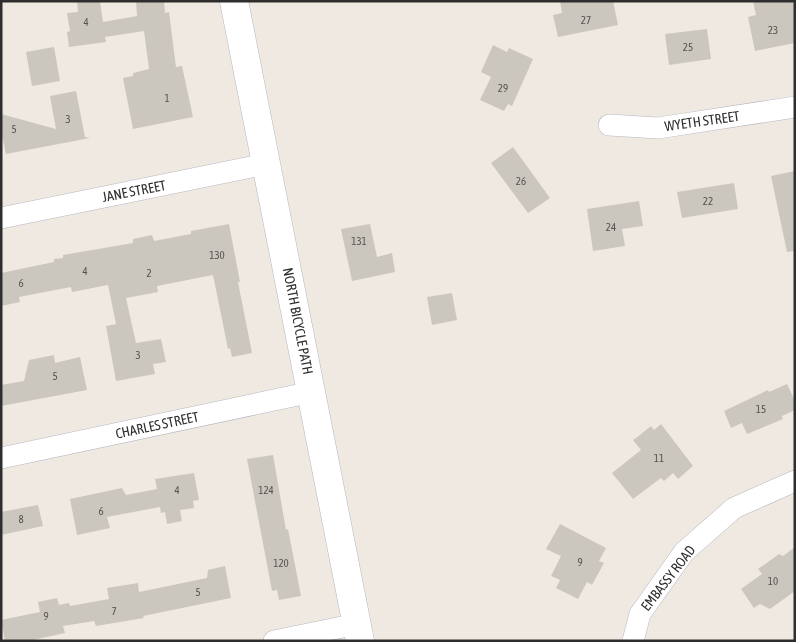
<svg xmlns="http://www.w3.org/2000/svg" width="796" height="642" font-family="'Asap Condensed',sans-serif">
	<rect width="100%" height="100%" fill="#efe9e1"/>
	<path fill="#cbc7bf" d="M77,1H100L103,22L137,16L136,1H164L165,13L169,12L176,67L182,66L193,117L133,129L123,78L133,76V73L149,69L144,31L105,37L106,42L69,47L67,32L70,31L67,13L78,12Z
		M560,1H613L618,25L558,37L553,15L562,13Z
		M753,1H795V43L755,51L748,17L756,15Z
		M707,29L711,59L669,65L665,34Z
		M493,45L507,52L509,48L533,59L512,106L508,104L504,111L480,100L491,77L481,72Z
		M54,47L60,81L32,86L26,52Z
		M76,91L85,137L90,138L6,154L1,130V114L56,129L50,96Z
		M513,147L550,198L528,213L491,163Z
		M795,171V251L787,252L771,176Z
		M734,183L738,209L682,218L677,192Z
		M639,201L643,226L622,229L625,246L593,251L587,209Z
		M229,224L240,282H238L252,353L232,357L230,348L228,349L213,275L157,286L158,292L126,298L136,343L161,339L166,362L153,364L155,374L116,381L106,326L116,324L108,285L72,292L71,287L19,297L20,302L1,306V273L54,262V259L63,258V255L133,243V239L152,235L154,241L191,234V231Z
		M370,224L377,257L392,253L395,272L352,281L341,229Z
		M452,293L457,320L432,325L427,297Z
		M54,355L55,363L80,357L87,390L1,406V385L24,381L29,360Z
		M787,384L795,401V410L782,416L783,419L747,434L742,423L731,428L724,411L768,390L769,392Z
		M661,424L693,466L678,479L673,473L664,481L661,478L633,499L612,473L641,450L633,440L636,438L651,426L654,430Z
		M273,455L286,530L288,529L301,596L279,600L277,590L272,591L247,459Z
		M194,473L199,500L193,501L194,508L180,510L182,521L167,524L165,512L161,513L160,507L107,517L110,528L77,535L70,499L122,488L126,495L157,489L155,479Z
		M38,505L43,526L1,535V512Z
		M560,524L606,548L599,561L604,563L592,585L587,582L578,599L556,588L560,580L551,576L561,556L546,549Z
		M795,547V591L770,609L760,604L754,608L741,589L762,574L758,569L779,554L783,556Z
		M225,566L231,598L143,616L144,618L96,626L94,621L63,626L65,633L28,641H5L1,620L40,612L38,602L57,598L59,605L69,603L70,606L109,599L107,588L138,583L139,592L207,578L208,570Z"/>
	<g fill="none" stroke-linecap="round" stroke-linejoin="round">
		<defs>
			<path id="street" d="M609,125L658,128L795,107
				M1,218L266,164
				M1,458L312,392
				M274,641L357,624
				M633,641L640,614L684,552L734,508L795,481"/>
			<path id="secondary" d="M234,1L360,641"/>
		</defs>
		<use href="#street" stroke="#b4b7c1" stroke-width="22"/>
		<use href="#secondary" stroke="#b4b7c1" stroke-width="29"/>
		<use href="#street" stroke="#fff" stroke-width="21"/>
		<use href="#secondary" stroke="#fff" stroke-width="28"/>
	</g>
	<g text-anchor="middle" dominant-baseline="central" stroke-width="4" stroke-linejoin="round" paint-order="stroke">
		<g font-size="11" fill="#555452">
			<text x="586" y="20">27</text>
			<text x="86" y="22">4</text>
			<text x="773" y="30">23</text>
			<text x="688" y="47">25</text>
			<text x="503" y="88">29</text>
			<text x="167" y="98">1</text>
			<text x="68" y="119">3</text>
			<text x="14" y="129">5</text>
			<text x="521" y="181">26</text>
			<text x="708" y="201">22</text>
			<text x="611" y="227">24</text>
			<text x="359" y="241">131</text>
			<text x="217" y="255">130</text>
			<text x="85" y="271">4</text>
			<text x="149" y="273">2</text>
			<text x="21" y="283">6</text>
			<text x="138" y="355">3</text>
			<text x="55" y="376">5</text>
			<text x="761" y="409">15</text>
			<text x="659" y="458">11</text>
			<text x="177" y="490">4</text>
			<text x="266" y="490">124</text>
			<text x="101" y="511">6</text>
			<text x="21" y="519">8</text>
			<text x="580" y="562">9</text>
			<text x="281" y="563">120</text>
			<text x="773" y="581">10</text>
			<text x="198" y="592">5</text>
			<text x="114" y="611">7</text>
			<text x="46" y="616">9</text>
		</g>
		<g font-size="14" fill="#2e2e2e" stroke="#fff">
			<text transform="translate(702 121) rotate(-8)">WYETH STREET</text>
			<text transform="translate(134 191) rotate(-11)">JANE STREET</text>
			<text transform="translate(298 321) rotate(79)">NORTH BICYCLE PATH</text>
			<text transform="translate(157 425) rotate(-12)">CHARLES STREET</text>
			<text transform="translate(668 578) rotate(-52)">EMBASSY ROAD</text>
		</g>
	</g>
	<rect width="796" height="642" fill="none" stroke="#2e2e2e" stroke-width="5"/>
</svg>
